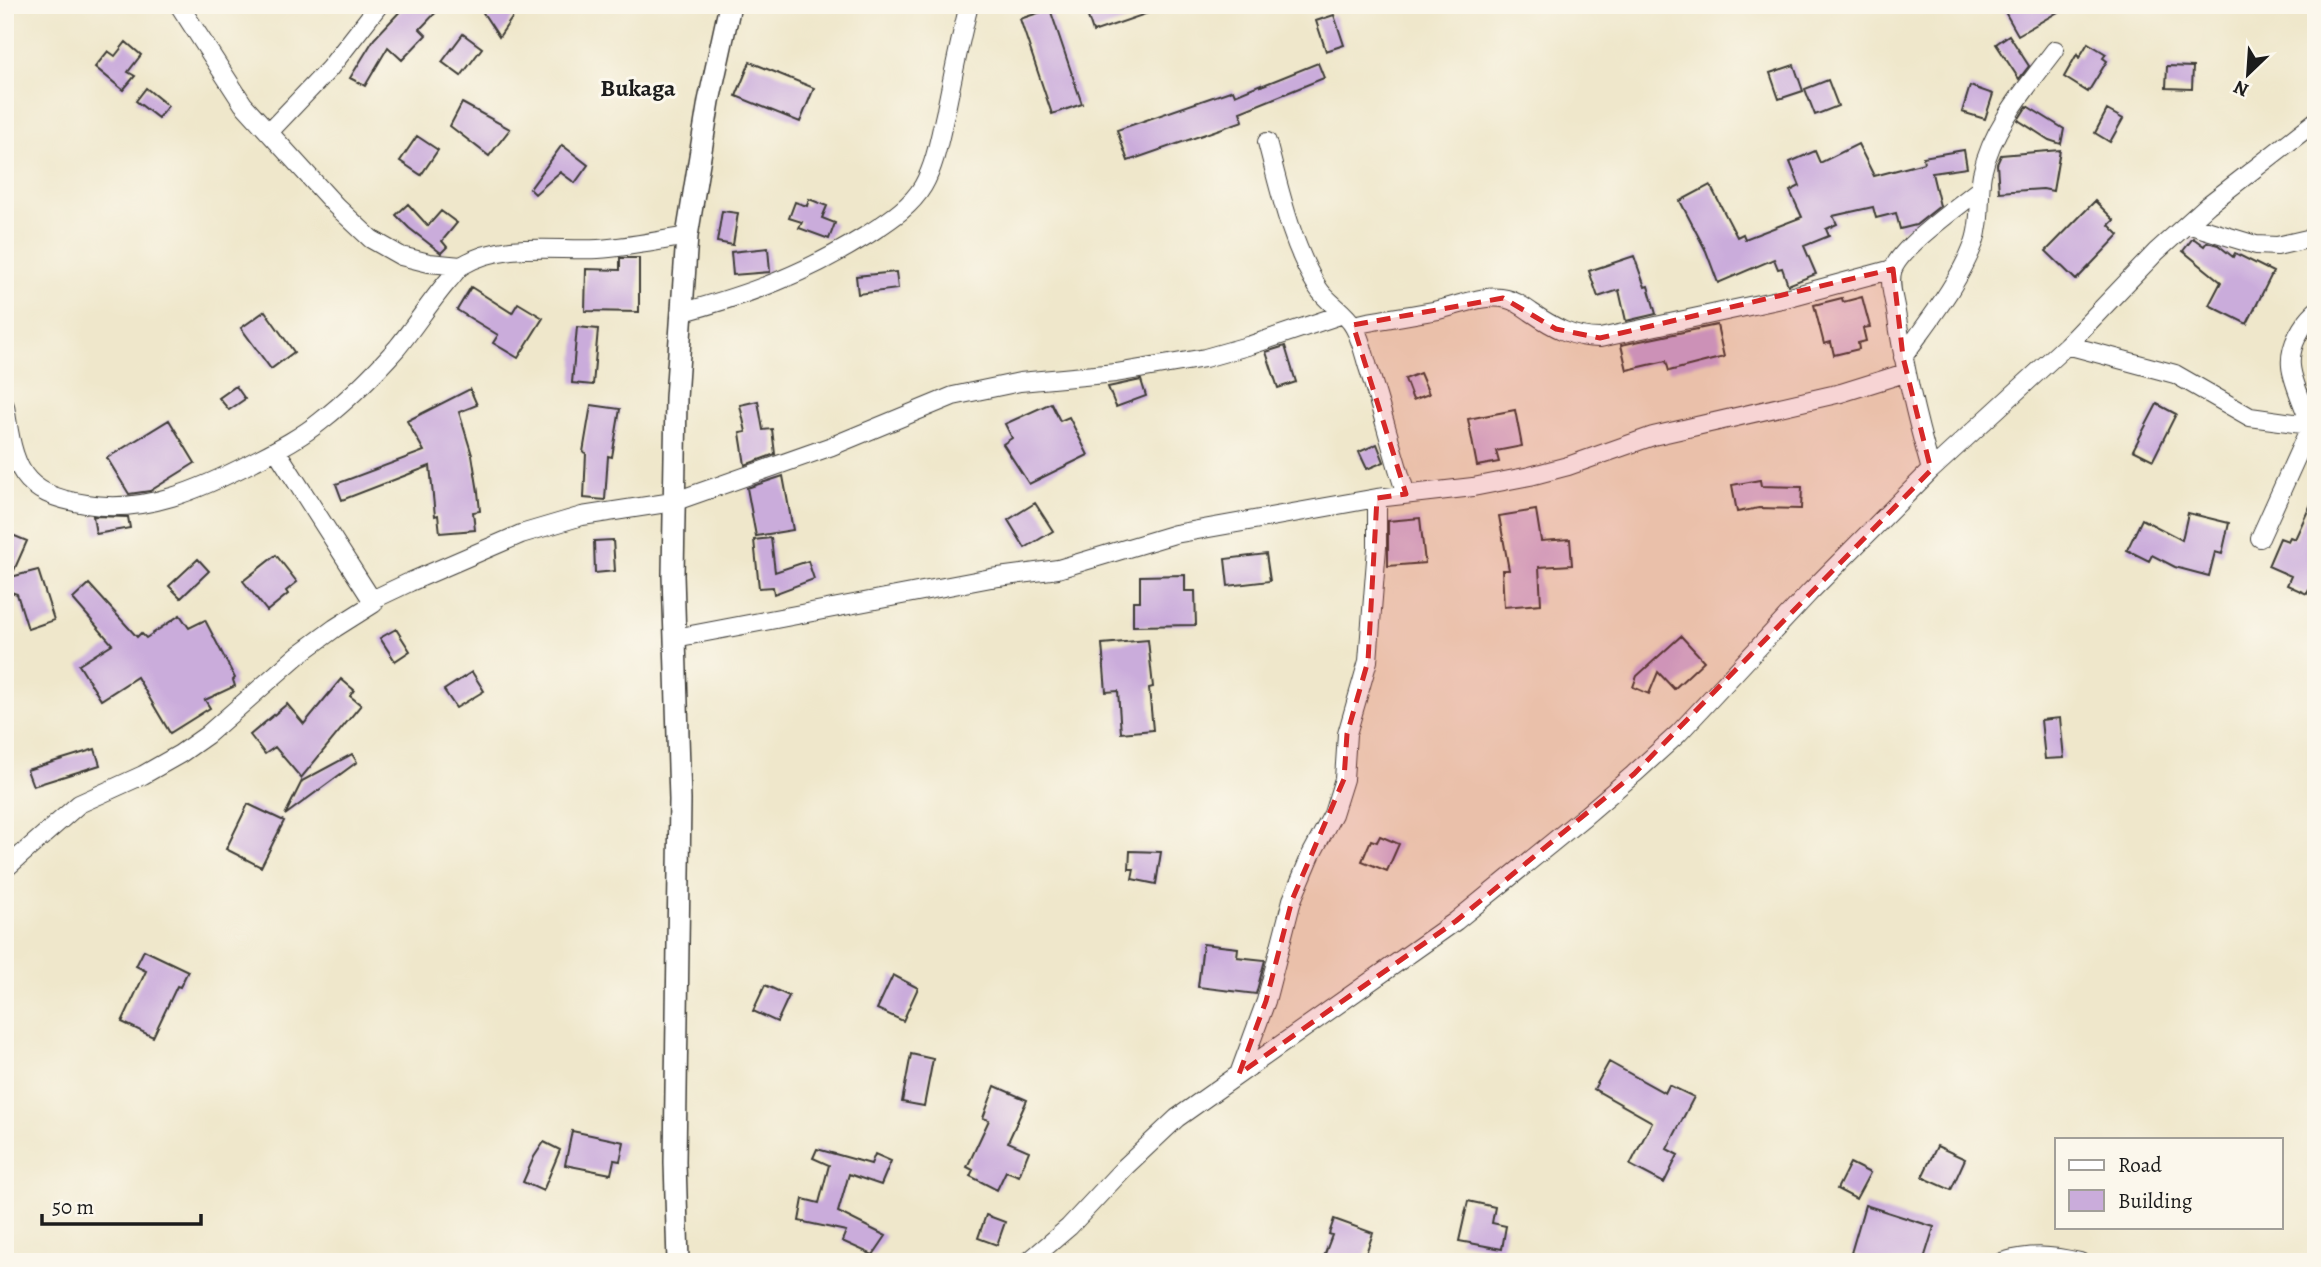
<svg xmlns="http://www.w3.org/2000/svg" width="2321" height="1267" font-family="Alegreya,serif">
	<rect width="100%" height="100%" fill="#fbf7ec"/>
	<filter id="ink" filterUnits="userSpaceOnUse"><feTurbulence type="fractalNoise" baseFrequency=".0143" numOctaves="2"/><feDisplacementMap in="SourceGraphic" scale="14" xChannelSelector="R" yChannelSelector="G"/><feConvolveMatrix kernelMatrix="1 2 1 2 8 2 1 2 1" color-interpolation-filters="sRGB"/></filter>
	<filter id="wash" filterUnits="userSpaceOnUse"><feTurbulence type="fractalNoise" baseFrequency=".00686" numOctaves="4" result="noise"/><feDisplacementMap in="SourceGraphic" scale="28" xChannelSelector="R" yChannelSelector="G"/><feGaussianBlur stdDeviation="1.57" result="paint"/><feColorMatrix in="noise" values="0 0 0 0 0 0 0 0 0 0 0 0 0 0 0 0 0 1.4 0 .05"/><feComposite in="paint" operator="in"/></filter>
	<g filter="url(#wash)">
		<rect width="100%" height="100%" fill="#efe7cb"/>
		<g id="blocks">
			<path fill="#caacdb" d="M406,5H443L420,29L426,35L402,60L388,47L365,86L350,78L374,39Z
				M478,5H521L499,37Z
				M1084,5H1162L1163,8L1093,32Z
				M2001,5H2070L2018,35Z
				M1050,9L1082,104L1052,114L1020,19Z
				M1334,15L1344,45L1326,51L1316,21Z
				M463,34L482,48L461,76L442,62Z
				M2009,35L2029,66L2019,79L1996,44Z
				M126,42L141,55L128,72L135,76L123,90L95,67L108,51L115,56Z
				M2088,43L2106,54L2103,58L2107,61L2088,92L2064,77L2077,54L2079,58Z
				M750,62L814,88L800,122L736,96Z
				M1318,63L1324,78L1240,112L1243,121L1128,161L1117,130L1233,90L1235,95L1261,84V86Z
				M1794,65L1803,91L1779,99L1770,73Z
				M2167,66L2193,67L2192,89L2166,88Z
				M1828,80L1838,106L1815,115L1805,89Z
				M1970,86L1993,94L1985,119L1962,112Z
				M146,88L168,106L158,118L136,101Z
				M462,103L510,129L489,156L450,126Z
				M2027,106L2064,129L2061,144L2049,140L2018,120Z
				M2107,110L2123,119L2110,142L2095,133Z
				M417,136L438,150L421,175L400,161Z
				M1858,144L1874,176L1924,163L1923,157L1964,150L1967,168L1932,173L1940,206L1916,225L1900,229L1896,213L1876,218L1873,207L1833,216L1837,224L1826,229L1829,236L1804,246L1816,274L1788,285L1782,268L1778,269L1774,259L1718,283L1706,251L1680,201L1710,185L1737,237L1743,234L1745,239L1802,217L1790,191L1800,186L1790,162L1815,151L1820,163Z
				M562,145L588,165L575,183L560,172L535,194L530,189Z
				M2060,150L2053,191L2043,189L1999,192L1997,164L2001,155Z
				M809,199L827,206L822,218L835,223L829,239L799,228L802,222L789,218L795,202L807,206Z
				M2095,201L2114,220L2109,225L2119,235L2076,280L2046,251Z
				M408,204L428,226L441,211L457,223L442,241L447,247L441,253L409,228L396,215Z
				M722,211L738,213L733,245L717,242Z
				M2193,238L2204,246L2207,242L2218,245L2233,257L2235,253L2273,272L2247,324L2209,305L2221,282L2183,251Z
				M768,248L770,272L733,275L731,252Z
				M1634,256L1645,287L1648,286L1656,314L1626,321L1619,290L1598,297L1589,271Z
				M620,258H639V312L585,311L586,269L620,270Z
				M896,272L898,289L858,294L856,276Z
				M471,287L512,313L518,303L543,318L518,358L493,343L498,335L457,310Z
				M1862,297L1870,327L1863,328L1866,341L1858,343L1859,349L1834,355L1831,342L1824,344L1814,305L1842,298L1843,302Z
				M265,311L294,352L271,369L241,328Z
				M1717,325L1724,357L1669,371L1666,361L1627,370L1621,345Z
				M577,327L598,329L593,385L572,383Z
				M1285,346L1296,382L1278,388L1266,352Z
				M1420,373L1429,394L1413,400L1405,379Z
				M1141,380L1146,396L1116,407L1108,387Z
				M236,386L245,399L229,410L219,398Z
				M470,389L477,405L459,412L472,455L478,492L480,511L473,512L475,530L440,533L438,515L435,516L430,466L342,500L336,484L424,451L407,421Z
				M758,401L763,430L772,429L775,454L745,465L740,433L746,432L740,405Z
				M1051,403L1060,421L1069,417L1088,455L1029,484L1003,444L1012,438L1005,424Z
				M2157,404L2176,414L2153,460L2133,450Z
				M591,405L620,409L612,457L608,456L605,500L584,498L586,453L583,452Z
				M1515,410L1522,446L1496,451L1499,462L1477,466L1468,419Z
				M169,420L195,463L150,491L129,494L107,458Z
				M1377,444L1384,462L1367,469L1359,452Z
				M783,476L793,530L756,536L747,488Z
				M1760,480L1761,486L1802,487L1801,509L1759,508L1737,512L1732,485Z
				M2316,493V575L2307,594L2287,585L2291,576L2268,566L2280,538L2288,541L2290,537L2295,539Z
				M1035,503L1053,531L1025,548L1008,520Z
				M1536,510L1541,541L1570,539L1572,565L1539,567L1541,604L1504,607L1502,570H1509L1499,516Z
				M2188,513L2229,523L2222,554L2215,552L2209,576L2175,567L2152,555L2149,561L2127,550L2142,519L2182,540Z
				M93,516L128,517L130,528L96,534Z
				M1420,518L1425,563L1388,566V521Z
				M5,532L27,541L11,577L38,570L54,620L28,629L17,594L5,590Z
				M771,538L775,572L808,561L814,579L774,594L773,587L759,588L754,540Z
				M613,540L615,571L595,573L594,541Z
				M1266,554L1270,581L1228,586L1225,559Z
				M276,555L297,582L286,591L288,594L267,611L243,581Z
				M198,559L209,571L181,598L169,586Z
				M1185,575V591H1195L1196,625L1133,626V601H1140V576Z
				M89,584L137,637L141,633L146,638L180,615L189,628L205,620L235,678L233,680L235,686L205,700L210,708L170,733L137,677L101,700L79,665L112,644L73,599Z
				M396,629L410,651L395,661L380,638Z
				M1681,636L1704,661L1674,689L1658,672L1649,694L1633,687L1637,676Z
				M1148,640L1153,687L1149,688L1153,730L1121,733L1118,691L1106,692L1102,644Z
				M472,672L484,691L456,708L444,690Z
				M341,679L354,690L350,696L361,705L301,778L275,747L265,754L250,735L287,704L304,724Z
				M2060,718L2064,758L2045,759L2041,720Z
				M95,749L100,765L33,786L27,770Z
				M352,754L357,762L285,815L302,781Z
				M248,804L284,821L261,867L226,849Z
				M1380,836L1399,844L1387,871L1362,861L1371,840L1377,842Z
				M1130,851L1161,852L1156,884L1132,879L1134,869H1129Z
				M1203,944L1238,948L1237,957L1265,960L1256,994L1198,987Z
				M144,950L188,971L180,987L177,986L153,1037L122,1022L146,971L136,966Z
				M893,975L918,988L903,1021L877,1009Z
				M765,985L789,996L777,1022L753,1011Z
				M911,1054L933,1059L924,1106L902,1102Z
				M1609,1062L1665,1093L1669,1085L1694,1097L1667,1149L1678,1155L1664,1183L1630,1165L1652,1122L1594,1089Z
				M995,1086L1027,1100L1008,1142L1029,1151L1019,1176L1006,1171L997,1190L970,1176L973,1170L967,1167L989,1120L983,1118Z
				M572,1131L624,1142L620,1161L614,1160L611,1174L565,1165Z
				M544,1142L560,1150L543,1191L523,1182L534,1157Z
				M1937,1146L1965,1159L1951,1190L1922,1177Z
				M817,1149L871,1164L875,1154L891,1161L881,1185L849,1174L838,1212L886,1236L873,1255L842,1241L846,1231L799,1221L803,1199L819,1203L829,1165L813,1158Z
				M1850,1163L1870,1173L1856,1199L1837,1189Z
				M1468,1201L1495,1207L1492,1223L1506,1226L1502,1249L1459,1241Z
				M1865,1205L1934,1227L1923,1262H1878L1851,1253Z
				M986,1215L1005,1222L997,1245L978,1238Z
				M1334,1219L1373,1233L1363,1262H1322L1332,1235L1329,1234Z"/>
		</g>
	</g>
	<g filter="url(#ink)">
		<use href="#blocks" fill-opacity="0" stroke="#3c3a36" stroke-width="2"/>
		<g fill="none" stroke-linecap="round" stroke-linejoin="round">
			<defs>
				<path id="minor" d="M179,5L243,104L336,206L371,239L401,256L429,263L461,266
					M269,132L329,69L379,5
					M1267,142C1280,191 1291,244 1318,288C1327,303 1345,311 1354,327C1361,339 1364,354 1368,367C1382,409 1392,452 1406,494
					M2187,224L2256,245L2277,246L2316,237
					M680,313C751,294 805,274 867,235C888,221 910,208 923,186C936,163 940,135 946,110C953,75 960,40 969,5
					M1353,325C1380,319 1406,316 1433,311C1457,307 1483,293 1507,299C1516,301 1524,307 1531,312C1553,327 1572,338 1600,338L1782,299L1893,269
					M2067,345L2175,374L2250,417L2316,426
					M1903,357C1928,321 1958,285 1974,243C1982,221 1978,197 1982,174C1992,127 2027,87 2055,50
					M5,406C14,468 20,494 86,504C145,514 201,489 253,462C276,450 300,438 321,421C349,399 373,375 397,348C415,326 430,302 448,281C453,276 457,268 463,265C503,241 554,251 598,249C628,247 658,241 687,236
					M276,450L372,600
					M1931,470C1916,418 1904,366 1896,312C1894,299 1888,282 1893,269C1902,246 1959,206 1980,189
					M2260,538L2311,425C2305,409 2292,381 2291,366C2289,346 2302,324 2316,311
					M675,638L991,578L1058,569L1175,534L1377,498L1473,487L1530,476L1568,466L1653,436L1841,393L1905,373
					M5,869L79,804L143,775L180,754L207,735L297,656L335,628L373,604L372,600L410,582L521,534L582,516L673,502L832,446L953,396L1020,382L1116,373L1205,358L1251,345L1343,314
					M1239,1074L1266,1001L1292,900L1311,855L1333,814L1344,779L1347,734L1368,661L1377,547V498
					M1028,1262L1069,1227L1125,1167L1177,1118L1456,921L1585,816L1634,774L1678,734L1810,592L1931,470L2067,345L2156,252L2208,205L2316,121
					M2002,1262C2031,1254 2050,1255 2080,1262"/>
				<path id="tertiary" d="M678,1262L675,1162L680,800L673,575L676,398L687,236L709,101L730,5"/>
			</defs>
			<use href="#minor" stroke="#3c3a36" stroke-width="20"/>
			<use href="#tertiary" stroke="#3c3a36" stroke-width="24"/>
			<use href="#minor" stroke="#fff" stroke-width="18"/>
			<use href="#tertiary" stroke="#fff" stroke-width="21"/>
		</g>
	</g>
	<path fill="#d62828" fill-opacity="0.2" stroke="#d62828" stroke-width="5" stroke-dasharray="14 9" stroke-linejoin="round" d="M1893,269L1903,357L1931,470L1634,774L1456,921L1239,1074L1266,1001L1292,900L1344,779L1347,734L1368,661L1377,498L1406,494L1353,325L1503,298L1556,329L1600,338Z"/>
	<g text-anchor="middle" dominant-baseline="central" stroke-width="6" stroke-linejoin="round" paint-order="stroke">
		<g font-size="24" font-weight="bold" fill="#1c1c1c" stroke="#fbf7ec">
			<text x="638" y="88">Bukaga</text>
		</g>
	</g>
	<rect width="2321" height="1267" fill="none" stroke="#fbf7ec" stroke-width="28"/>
	<rect x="2055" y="1138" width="228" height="91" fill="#fbf7ec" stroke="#a29f99" stroke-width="2"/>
	<rect x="2069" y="1160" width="35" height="10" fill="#ffffff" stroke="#a29f99" stroke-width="2"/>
	<text x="2118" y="1172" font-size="21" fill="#1c1c1c">Road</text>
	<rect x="2069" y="1190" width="35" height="21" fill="#caacdb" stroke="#a29f99" stroke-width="2"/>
	<text x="2118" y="1208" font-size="21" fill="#1c1c1c">Building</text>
	<g transform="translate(2248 74) rotate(205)" stroke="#fbf7ec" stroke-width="5" paint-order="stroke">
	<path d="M0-5L12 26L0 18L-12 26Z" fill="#1c1c1c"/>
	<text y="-10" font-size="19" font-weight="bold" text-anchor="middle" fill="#1c1c1c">N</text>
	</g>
	<path d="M42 1214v10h159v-10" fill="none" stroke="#1c1c1c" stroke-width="3.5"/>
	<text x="52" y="1214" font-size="21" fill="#1c1c1c" stroke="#fbf7ec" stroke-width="5" paint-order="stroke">50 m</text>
</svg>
